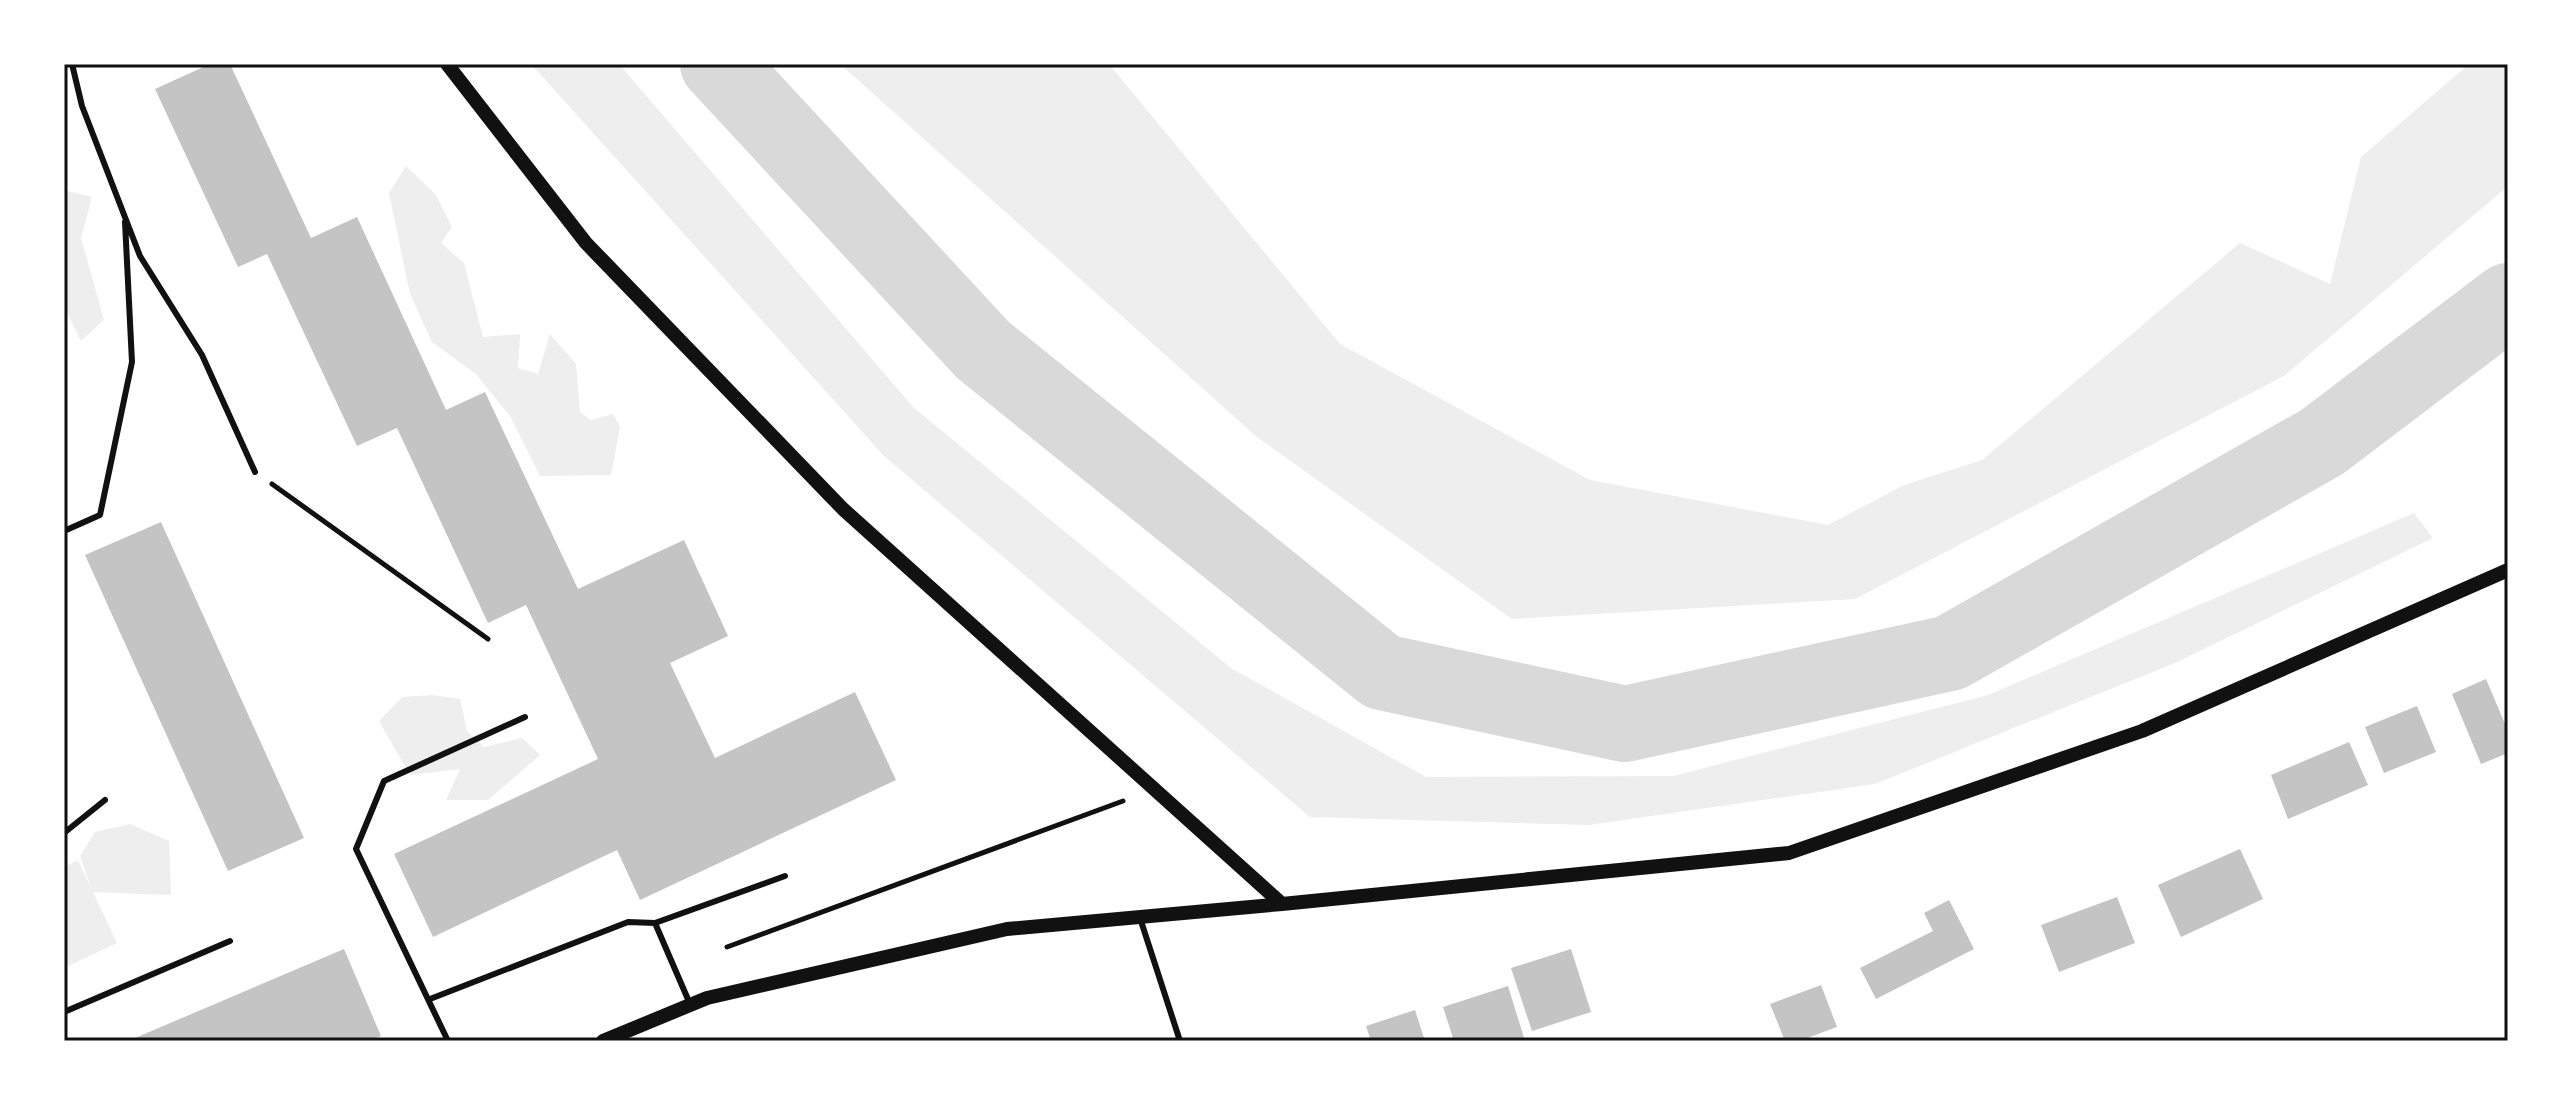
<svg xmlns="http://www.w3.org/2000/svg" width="2572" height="1105" font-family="'Open Sans',sans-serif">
	<rect width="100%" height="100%" fill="#fff"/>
	<path fill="#eee" d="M531,64H619L913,407L1231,668L1426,777L1673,776L1988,695L2414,513L2433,538L2175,663L1875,784L1589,825L1310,817L884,456Z
		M840,64H1109L1340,344L1590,480L1828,525L1904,485L1982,460L2240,243L2330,284L2361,157L2469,64H2508V186L2284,376L1855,599L1512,619L1257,437Z
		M406,166L436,195L452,227L441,243L464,263L483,337L520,334L518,368L538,374L550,334L576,364L580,412L591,420L613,414L620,427L611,475L540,476L510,416L476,374L432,342L410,294L389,193Z
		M64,190L92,197L81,238L104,320L81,341L64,307Z
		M432,695L460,699L467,731L484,747L522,738L540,755L488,800H446L460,769L410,775L379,721L402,697Z
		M130,824L169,841L171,895L93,892L117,943L64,968V867L78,860L92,890L80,856L95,832Z"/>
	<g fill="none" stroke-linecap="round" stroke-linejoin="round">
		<path stroke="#d9d9d9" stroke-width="76" d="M718,64L983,350L1382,672L1625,724L1950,653L2322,442L2508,301"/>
	</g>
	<path fill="#c4c4c4" d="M210,64H230L311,238L357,217L446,410L485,392L578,589L684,540L728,636L670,663L715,758L855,692L896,780L640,900L617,850L433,937L394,854L598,759L526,605L488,623L397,428L357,446L267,254L238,267L155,89Z
		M161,522L304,838L228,871L85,555Z
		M2486,679L2508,731V753L2481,764L2452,694Z
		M2417,706L2436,752L2384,773L2365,727Z
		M2349,742L2368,785L2288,819L2271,775Z
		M2240,849L2263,899L2181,937L2158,885Z
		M2117,897L2135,943L2059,972L2041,925Z
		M1949,900L1974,949L1876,999L1860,968L1933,931L1924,913Z
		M344,949L381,1036L368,1041H128Z
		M1571,949L1591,1012L1532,1031L1511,968Z
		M1821,985L1837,1027L1799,1041H1785L1770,1004Z
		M1508,986L1525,1041H1454L1443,1007Z
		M1415,1010L1425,1041H1371L1366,1026Z"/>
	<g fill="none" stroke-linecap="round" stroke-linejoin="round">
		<path stroke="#111" stroke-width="5" d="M272,484L488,639
			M727,947L1123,801"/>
		<path stroke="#111" stroke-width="6" d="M72,64L82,106L140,256L202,355L255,472
			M64,531L100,515L132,362L125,222
			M64,833L105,800
			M1140,918L1180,1041
			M655,923L690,1004
			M430,999L628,922L655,923L785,876
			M64,1012L230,941
			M448,1041L356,849L384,781L525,717"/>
		<path stroke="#111" stroke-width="14" d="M447,64L586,243L843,509L1282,904L1789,853L2142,731L2508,570
			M603,1041L707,998L1007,929L1282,904"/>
	</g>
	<rect width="2572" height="1105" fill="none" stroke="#ffffff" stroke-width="132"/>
	<rect x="66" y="66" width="2440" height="973" fill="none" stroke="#111" stroke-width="3"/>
</svg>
